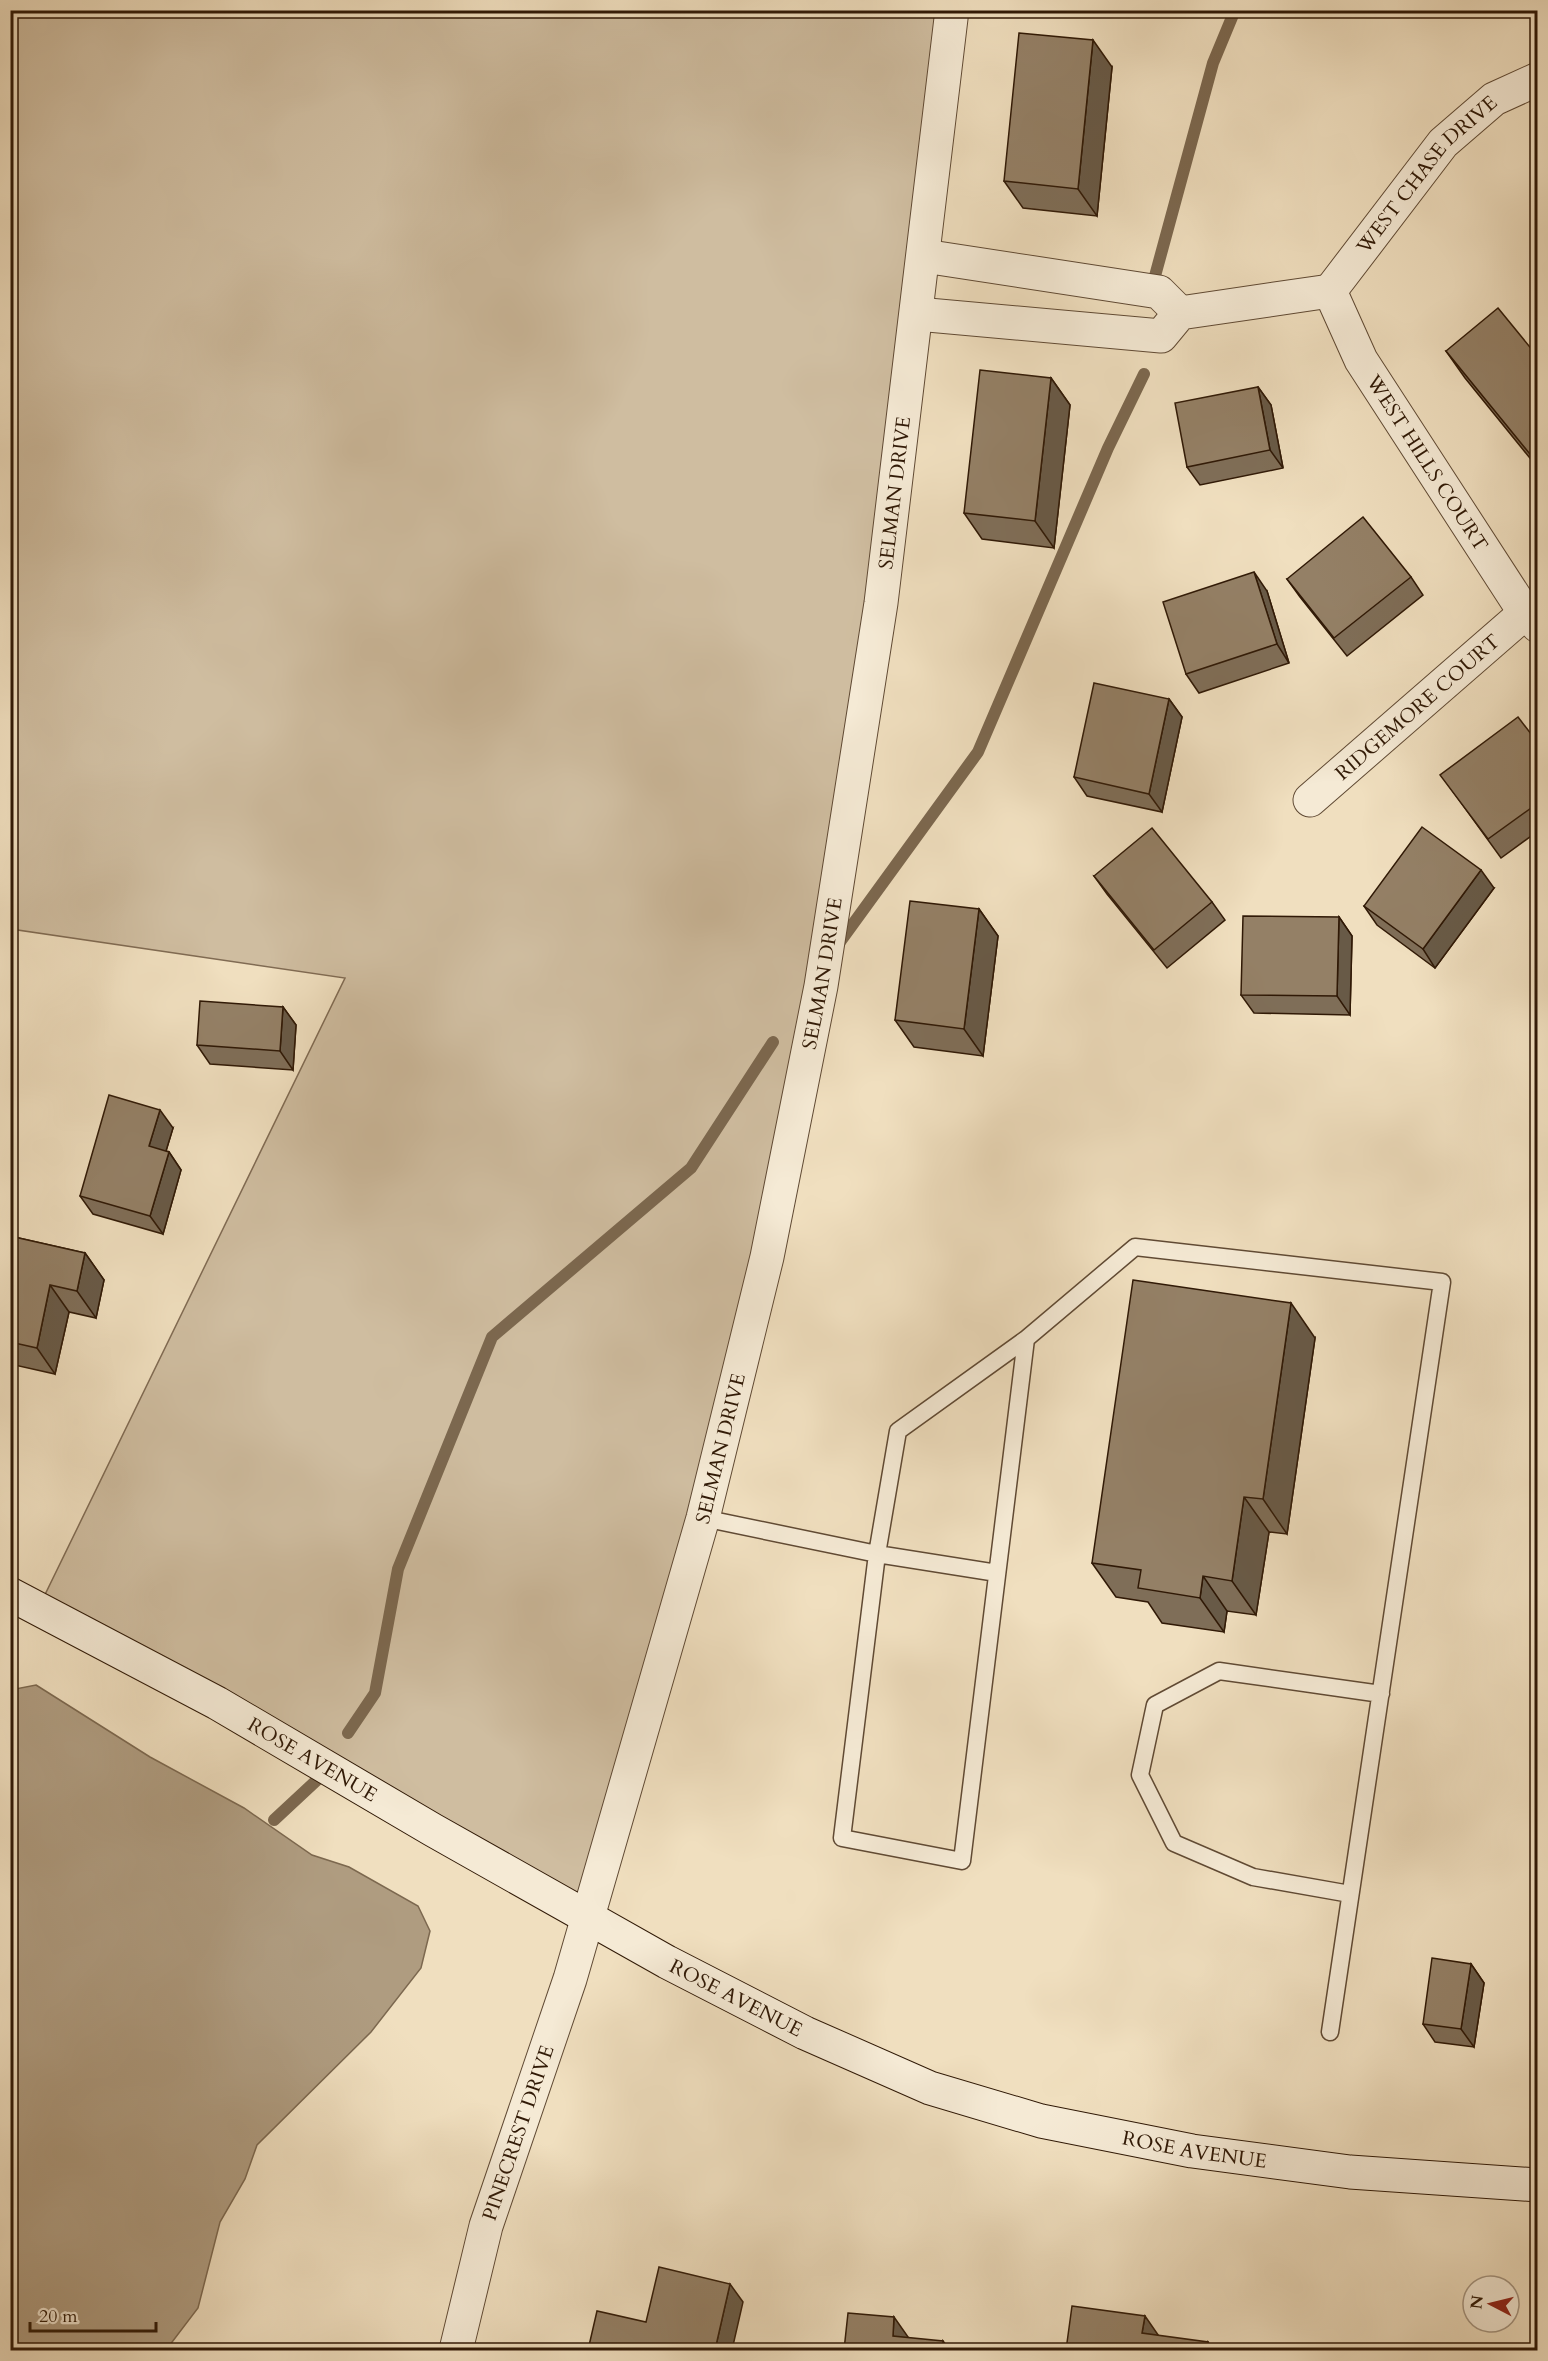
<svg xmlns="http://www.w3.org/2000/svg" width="1548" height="2361" font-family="Cardo,serif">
	<rect width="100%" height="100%" fill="#f0dfbf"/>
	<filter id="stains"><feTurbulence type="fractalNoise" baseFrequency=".00333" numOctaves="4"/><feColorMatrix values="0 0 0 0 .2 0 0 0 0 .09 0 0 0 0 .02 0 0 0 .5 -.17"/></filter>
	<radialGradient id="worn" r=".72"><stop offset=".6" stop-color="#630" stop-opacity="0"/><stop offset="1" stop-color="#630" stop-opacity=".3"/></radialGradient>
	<path fill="#cfbda0" stroke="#806b53" stroke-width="1.5" d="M11,11H952L821,986L588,1916L38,1609L345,978L11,929Z"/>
	<path fill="#af9c80" stroke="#7c684f" stroke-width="1.5" d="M36,1685L150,1757L244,1808L312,1855L349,1867L418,1906L430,1931L421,1968L371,2032L257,2145L245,2179L220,2222L198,2308L166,2350H11L10,1690Z"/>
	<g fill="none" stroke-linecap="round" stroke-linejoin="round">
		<path stroke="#7c684f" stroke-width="12" d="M1155,276L1213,63L1235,10
			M837,946L978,752L1108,448L1144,374
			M348,1733L375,1693L398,1569L492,1337L691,1168L773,1042
			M274,1820L318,1779"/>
		<defs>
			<path id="lane" d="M703,1518L877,1554L842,1838L962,1861L1026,1339L1135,1247L1442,1282L1330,2032
				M997,1573L877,1554L898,1431L1026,1339
				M1350,1894L1253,1877L1174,1843L1140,1775L1155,1705L1219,1671L1381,1694"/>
			<g id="street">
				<path d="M924,256L1159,292L1180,313"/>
				<path id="s1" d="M1330,291L1361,360L1525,613L1538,626"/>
				<path id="s2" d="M1330,291L1443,143L1494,99L1538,79"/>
				<path d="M917,314L1161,336L1180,313L1330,291"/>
				<path id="s3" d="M1310,800L1525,613"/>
				<path id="s4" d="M456,2350L486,2226L570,1979L703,1518L767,1257L821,986L881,603L952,10"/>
			</g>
			<g id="secondary">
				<path id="s5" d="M10,1594L217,1703L433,1830L667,1962L805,2033L930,2088L1041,2121L1192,2151L1350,2172L1538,2185"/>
			</g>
		</defs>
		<use href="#lane" stroke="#604a34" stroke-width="19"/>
		<use href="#street" stroke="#604a34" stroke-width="35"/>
		<use href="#secondary" stroke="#301906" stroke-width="35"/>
		<use href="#lane" stroke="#f5ead5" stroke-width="16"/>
		<use href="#street" stroke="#f5ead5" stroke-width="33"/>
		<use href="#secondary" stroke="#f5ead5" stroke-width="33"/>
	</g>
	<path fill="#7f6e58" stroke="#301906" stroke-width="1.5" d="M1112,67L1097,216L1023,208L1004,181Z
		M1446,351L1538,357V468L1465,378Z
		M1051,378L1070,405L1054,548L982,539L964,513Z
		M1258,387L1271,405L1283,468L1200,485L1187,467Z
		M1411,577L1423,595L1347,656L1300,597L1287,579Z
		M1267,591L1289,663L1199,693L1186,674Z
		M1169,699L1182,717L1162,812L1087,796L1074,777Z
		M1538,743V831L1501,858L1441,775Z
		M1094,876L1212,902L1225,920L1167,968L1107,894Z
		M1494,888L1435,968L1377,925L1364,906Z
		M979,909L998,936L983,1056L914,1047L895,1020Z
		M1339,917L1352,936L1350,1015L1254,1013L1241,995Z
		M283,1007L296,1025L293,1070L210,1064L197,1045Z
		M173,1128L166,1151L169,1152L181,1170L163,1234L93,1214L80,1196Z
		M10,1236L85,1253L104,1280L96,1318L69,1312L55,1374L10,1364Z
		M1315,1338L1287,1534L1269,1532L1256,1615L1227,1611L1224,1632L1162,1623L1148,1602L1116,1597L1092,1563Z
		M1471,1964L1484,1983L1474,2047L1435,2042L1423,2024Z"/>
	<path fill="#685a47" stroke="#301906" stroke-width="1.5" d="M1093,40L1112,67L1097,216L1078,189Z
		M1051,378L1070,405L1054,548L1035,521Z
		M1258,387L1271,405L1283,468L1270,450Z
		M1254,572L1267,591L1289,663L1277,644Z
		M1169,699L1182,717L1162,812L1149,794Z
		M1481,870L1494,888L1435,968L1423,949Z
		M979,909L998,936L983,1056L964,1029Z
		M1339,917L1352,936L1350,1015L1337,996Z
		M283,1007L296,1025L293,1070L280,1051Z
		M160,1110L173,1128L162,1164L149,1146Z
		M169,1152L181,1170L163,1234L150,1216Z
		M85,1253L104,1280L96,1318L77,1291Z
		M50,1285L69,1312L55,1374L37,1348Z
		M1291,1303L1315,1338L1287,1534L1263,1499Z
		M1244,1497L1269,1532L1256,1615L1232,1581Z
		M1203,1576L1227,1611L1224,1632L1200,1598Z
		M1471,1964L1484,1983L1474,2047L1461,2029Z
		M730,2284L743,2302L732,2350H715Z
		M1145,2316L1163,2342L1142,2333Z
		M894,2317L913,2344L893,2336Z
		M943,2341L950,2350H943Z
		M1208,2342L1214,2350H1207Z"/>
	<path fill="#948066" stroke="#301906" stroke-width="1.5" d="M1019,33L1093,40L1078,189L1004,181Z
		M1498,308L1538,357V464L1446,351Z
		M980,370L1051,378L1035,521L964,513Z
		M1258,387L1270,450L1187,467L1175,403Z
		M1363,517L1411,577L1334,638L1287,579Z
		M1254,572L1277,644L1186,674L1163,602Z
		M1094,683L1169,699L1149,794L1074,777Z
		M1518,717L1538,743V803L1488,839L1440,775Z
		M1422,827L1481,870L1423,949L1364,906Z
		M1152,828L1212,902L1154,950L1094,876Z
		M910,901L979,909L964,1029L895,1020Z
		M1243,916L1339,917L1337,996L1241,995Z
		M200,1001L283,1007L280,1051L197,1045Z
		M109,1095L160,1110L149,1146L169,1152L150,1216L80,1196Z
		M10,1236L85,1253L77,1291L50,1285L37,1348L10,1342Z
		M1133,1280L1291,1303L1263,1499L1244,1497L1232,1581L1203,1576L1200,1598L1138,1588L1141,1570L1092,1563Z
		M1432,1958L1471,1964L1461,2029L1423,2024Z
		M659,2267L730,2284L715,2350H588L597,2311L646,2322Z
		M1072,2306L1145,2316L1142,2333L1208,2342L1207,2350H1066Z
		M848,2313L894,2317L893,2336L943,2341V2350H844Z"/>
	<g text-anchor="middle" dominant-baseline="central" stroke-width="5" stroke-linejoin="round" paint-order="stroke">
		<g font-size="20" fill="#301906" stroke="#f5ead5">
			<text stroke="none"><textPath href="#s2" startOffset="152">WEST CHASE DRIVE</textPath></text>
			<text stroke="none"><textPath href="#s1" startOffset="198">WEST HILLS COURT</textPath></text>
			<text stroke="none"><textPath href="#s4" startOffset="1912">SELMAN DRIVE</textPath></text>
			<text stroke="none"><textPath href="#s3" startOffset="142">RIDGEMORE COURT</textPath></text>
			<text stroke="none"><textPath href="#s4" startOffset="1426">SELMAN DRIVE</textPath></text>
			<text stroke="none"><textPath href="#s4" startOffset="940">SELMAN DRIVE</textPath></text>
			<text stroke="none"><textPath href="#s5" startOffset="345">ROSE AVENUE</textPath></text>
			<text stroke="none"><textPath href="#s5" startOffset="831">ROSE AVENUE</textPath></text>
			<text stroke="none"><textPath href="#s4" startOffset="226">PINECREST DRIVE</textPath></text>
			<text stroke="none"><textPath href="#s5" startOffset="1317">ROSE AVENUE</textPath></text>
		</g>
	</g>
	<rect width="1548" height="2361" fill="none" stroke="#f0dfbf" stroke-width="36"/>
	<rect x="12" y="12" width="1524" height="2337" fill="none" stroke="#301906" stroke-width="3"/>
	<rect x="18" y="18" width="1512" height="2325" fill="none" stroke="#301906" stroke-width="1.5"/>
	<g transform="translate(1491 2304) rotate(277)"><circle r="28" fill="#f5ead5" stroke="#a69682" stroke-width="1.5"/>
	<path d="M0-4.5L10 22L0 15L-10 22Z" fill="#8f2418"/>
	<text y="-9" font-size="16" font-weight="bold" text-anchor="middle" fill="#301906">N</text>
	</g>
	<path d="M30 2322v9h126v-9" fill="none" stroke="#301906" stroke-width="3"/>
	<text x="39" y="2322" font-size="18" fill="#301906" stroke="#f5ead5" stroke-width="4.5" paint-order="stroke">20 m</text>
	<rect width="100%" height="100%" filter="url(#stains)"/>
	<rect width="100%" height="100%" fill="url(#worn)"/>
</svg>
